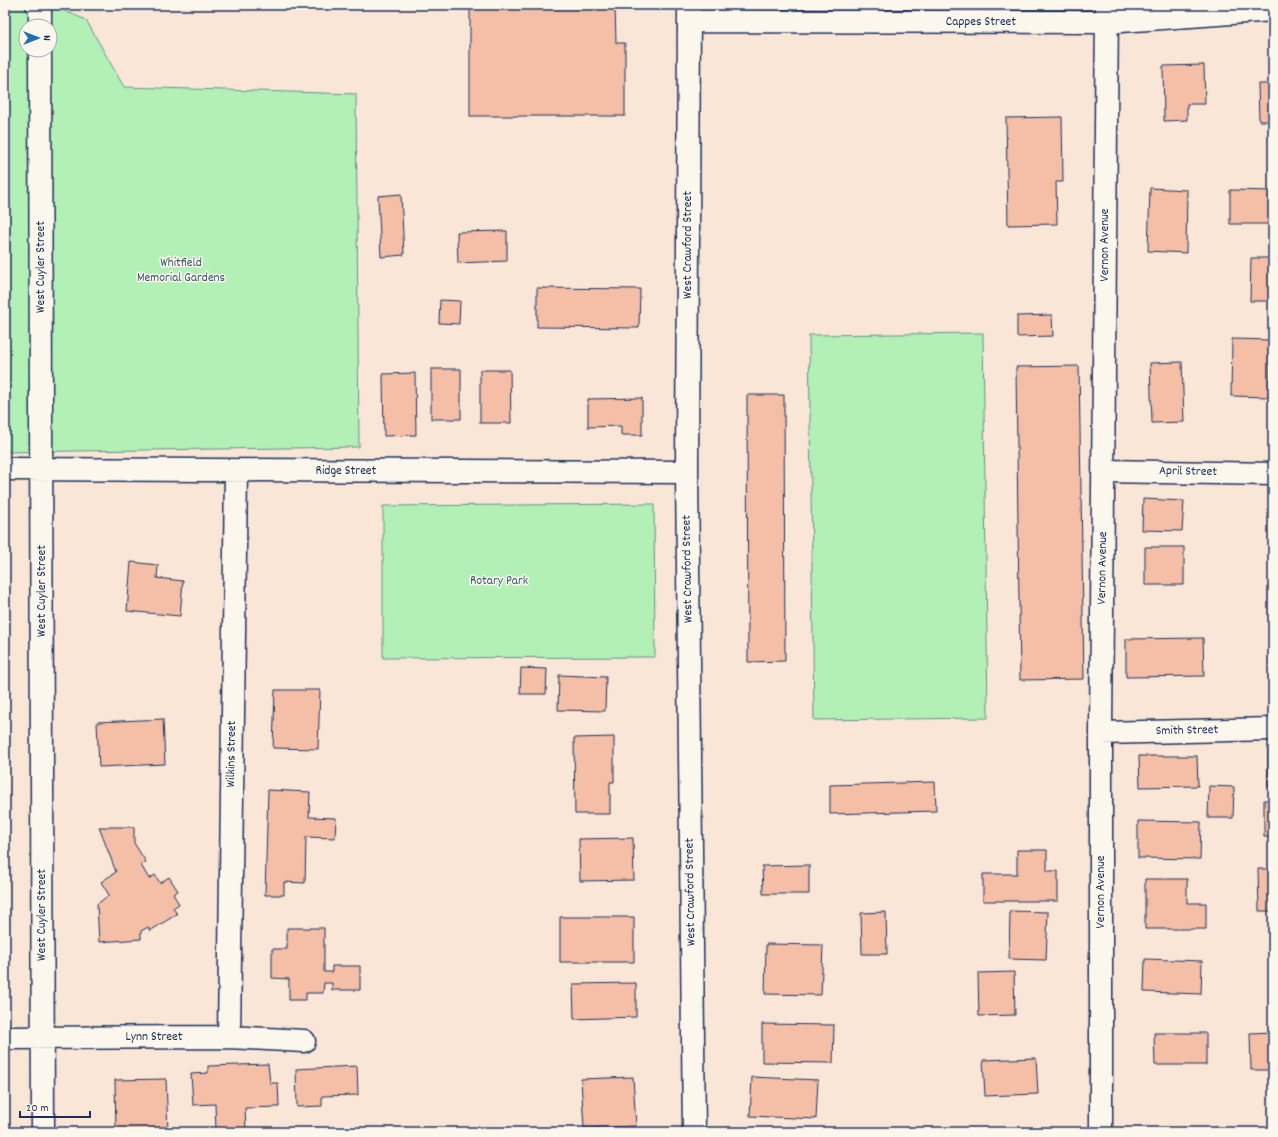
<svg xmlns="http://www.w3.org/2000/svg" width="1278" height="1137" font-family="Dekko,sans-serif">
	<rect width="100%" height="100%" fill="#f9e6d7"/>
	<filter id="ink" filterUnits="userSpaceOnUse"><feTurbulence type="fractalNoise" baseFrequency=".025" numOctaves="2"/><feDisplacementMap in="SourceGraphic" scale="8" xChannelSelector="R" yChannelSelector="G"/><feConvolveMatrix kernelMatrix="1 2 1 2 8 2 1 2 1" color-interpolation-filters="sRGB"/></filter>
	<g filter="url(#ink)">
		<path fill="#b2f0b6" stroke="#66908a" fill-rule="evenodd" d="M5,5H51L86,20L124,87L356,94L359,447L5,452ZM26,26H50V50H26Z
			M983,333L988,718L814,720L809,335Z
			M654,504L655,657L383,658V506Z"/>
		<path fill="#f4bfa6" stroke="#1b2f5e" d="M470,5H615L616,43H625V116H470Z
			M1204,65L1205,104H1187V120L1164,121L1163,66Z
			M1258,84H1273V121H1259Z
			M1062,117L1063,182H1056L1057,224L1008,225L1006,118Z
			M1150,188L1187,190L1186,253L1148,251Z
			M1230,190L1273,191V224H1230Z
			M401,194L404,255L381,257L378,196Z
			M507,231V261L458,263L457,232Z
			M1251,258H1273V301H1250Z
			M537,288L640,289L639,328L537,327Z
			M440,300L460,301L459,324L439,323Z
			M1052,315L1053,336L1017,337V316Z
			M1232,339L1270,340V397L1231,396Z
			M1182,362L1184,422L1152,423L1150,363Z
			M1079,366L1084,679L1020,680L1016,367Z
			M431,369H461V419H431Z
			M480,370H510L511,423H480Z
			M415,373L416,435L384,436L383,374Z
			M747,395H784L785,661L748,662Z
			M642,398V435H621V426L588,427V399Z
			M1143,499L1184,501L1182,531L1142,530Z
			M1145,547H1184V585H1145Z
			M131,562L158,565L157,578L183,581L180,616L127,611Z
			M1270,587H1273V675H1270Z
			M1203,638L1204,676L1126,677V639Z
			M521,668L547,669L546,694H520Z
			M559,675L606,677L605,711L558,710Z
			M275,690H320L318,749L273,748Z
			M163,719L165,764L99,767L97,722Z
			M614,737V782H610V814H575L574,738Z
			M1268,751H1273V787H1268Z
			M1139,756H1197L1198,786L1140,787Z
			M935,782L936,811L830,814V785Z
			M1209,786L1234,787L1233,818H1208Z
			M268,790L310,792L309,817L336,818L335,838L306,837L305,883L284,882V895H265Z
			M1264,800H1273V837H1264Z
			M1138,821L1201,822L1200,859L1138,858Z
			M99,827H134V843L146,862L141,865L149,879L155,875L160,883L169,877L178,891L173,894L179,904L173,908L177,914L150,931L148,927L141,931V939L99,942L97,904L109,895L101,882L116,872Z
			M633,838L634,880L580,881L579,839Z
			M1017,850H1047V871H1058V901H983V874H1017Z
			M809,865V894H763L762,866Z
			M1258,869H1273V911H1259Z
			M1145,879H1187V903H1206V929H1145Z
			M1010,911L1048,912L1046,960L1009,959Z
			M886,912L887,954H862L861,913Z
			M560,917H634V962H560Z
			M287,928H324V972H332V966H360V990H332V983H324L323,993H306V1000H289V979L272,978V949H287Z
			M766,944L823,945L821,995L765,994Z
			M1145,959L1202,961L1201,994L1144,992Z
			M1014,972L1015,1015L979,1016L978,973Z
			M636,983V1017L574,1019L573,984Z
			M762,1024L834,1025L833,1063L762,1062Z
			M1273,1032V1070H1251L1250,1033Z
			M1154,1033H1206V1065H1155Z
			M1036,1058L1038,1094L985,1096L983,1060Z
			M268,1064L270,1083H278L279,1107L245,1108L246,1129L216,1130L215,1104L193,1105L191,1074L208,1073V1066Z
			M357,1066L358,1095L322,1096V1106L297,1107L296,1069Z
			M633,1077L636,1126L584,1128L581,1079Z
			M752,1077L818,1080L816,1119L750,1116Z
			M166,1079L168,1132H116L115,1080Z"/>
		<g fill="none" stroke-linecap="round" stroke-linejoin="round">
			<defs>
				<path id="street" d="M37,5L40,10V26
					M689,5L687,472L694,1132
					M689,21L1107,22L1273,10
					M40,50L43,1132
					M5,469L687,472
					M1104,471L1273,474
					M1101,733L1273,729
					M229,1037L236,471
					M5,1038L229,1037L304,1041
					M1101,1132V733L1107,5"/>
			</defs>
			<use href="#street" stroke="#1b2f5e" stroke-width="25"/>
			<use href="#street" stroke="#fbf7ec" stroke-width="22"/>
		</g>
	</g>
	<g text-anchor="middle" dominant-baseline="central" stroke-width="3" stroke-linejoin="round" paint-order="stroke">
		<g font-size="13" fill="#1b2f5e" stroke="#fbf7ec">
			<text x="981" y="22">Cappes Street</text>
			<text transform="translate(688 245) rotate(-90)">West Crawford Street</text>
			<text transform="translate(1105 245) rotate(-90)">Vernon Avenue</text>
			<text transform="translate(41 267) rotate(-90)">West Cuyler Street</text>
			<text x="346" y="471">Ridge Street</text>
			<text transform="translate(1188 472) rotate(1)">April Street</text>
			<text transform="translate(1103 568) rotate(-89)">Vernon Avenue</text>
			<text transform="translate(688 569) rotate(-91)">West Crawford Street</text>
			<text transform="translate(42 591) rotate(-90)">West Cuyler Street</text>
			<text transform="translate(1187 731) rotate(-1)">Smith Street</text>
			<text transform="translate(232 754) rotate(-89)">Wilkins Street</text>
			<text transform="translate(691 892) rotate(-91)">West Crawford Street</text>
			<text transform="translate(1101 892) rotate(-90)">Vernon Avenue</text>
			<text transform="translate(42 915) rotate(-90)">West Cuyler Street</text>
			<text x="154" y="1037">Lynn Street</text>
		</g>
		<g font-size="13" fill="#395670" stroke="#fbf7ec">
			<text x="181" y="263">Whitfield<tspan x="181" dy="15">Memorial Gardens</tspan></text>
			<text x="499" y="581">Rotary Park</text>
		</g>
	</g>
	<rect width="1278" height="1137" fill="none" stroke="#fbf7ec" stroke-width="20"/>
	<rect x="10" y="10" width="1258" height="1117" fill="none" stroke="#1b2f5e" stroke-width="1.5" filter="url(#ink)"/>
	<g transform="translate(38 38) rotate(90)"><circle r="19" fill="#fbf7ec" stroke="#a1a7b3"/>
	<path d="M0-3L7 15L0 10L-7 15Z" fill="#1f6fb2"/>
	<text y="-6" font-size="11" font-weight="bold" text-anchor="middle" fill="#1b2f5e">N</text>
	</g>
	<path d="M20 1111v6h70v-6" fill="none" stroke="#1b2f5e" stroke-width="2"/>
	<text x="26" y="1111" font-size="12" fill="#1b2f5e" stroke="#fbf7ec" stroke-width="3" paint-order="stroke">20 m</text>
</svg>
